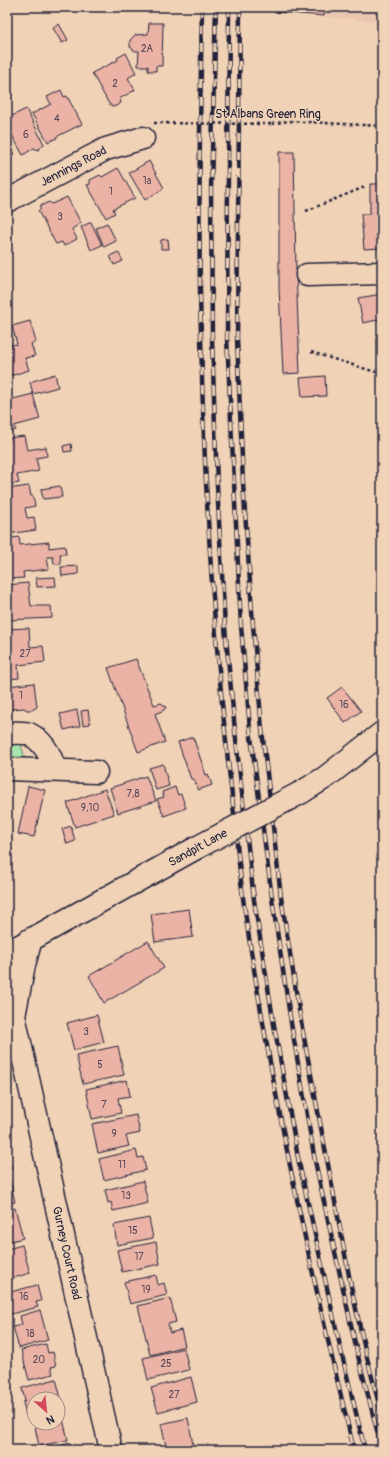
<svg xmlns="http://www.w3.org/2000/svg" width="389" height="1457" font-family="Pangolin,sans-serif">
	<rect width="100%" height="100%" fill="#f0d2b6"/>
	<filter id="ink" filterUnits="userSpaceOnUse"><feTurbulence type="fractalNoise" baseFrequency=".025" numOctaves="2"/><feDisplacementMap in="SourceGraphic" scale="8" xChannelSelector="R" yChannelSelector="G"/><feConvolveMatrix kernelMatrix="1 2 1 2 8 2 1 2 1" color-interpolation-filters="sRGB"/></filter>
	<g filter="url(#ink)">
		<path fill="#eac5af" d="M267,7H382V22L275,12L267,10Z"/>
		<path fill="#a7e5ad" stroke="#648474" d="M20,741L25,759L7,763V743Z"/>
		<path fill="#ebb2a6" stroke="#22223b" d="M275,7H325L324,16L275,12Z
			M149,23H163L162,66H156V71H148V66H138L139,51H135L130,47V40L135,35L148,34Z
			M59,24L68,40L62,43L53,28Z
			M126,53L136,73L128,78L135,90L119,99L121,101L120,104L113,107L109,104L92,73L118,60L117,58Z
			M61,90L64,97L67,96L82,124L56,137L57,138L48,142L32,114L51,104L47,97Z
			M26,109L44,144L38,150L34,148L23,155L7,126V116L8,118Z
			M7,140L14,154L7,157Z
			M279,152H294L296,271L300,373L283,374L279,288Z
			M149,161L164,188L145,200L129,173Z
			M118,168L135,198L113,209L115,213L106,218L87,185L90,184V180L100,175L102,177Z
			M370,184H382V248L364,249L361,214H370Z
			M67,197L81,223L72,229L77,239L64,246L62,242L56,244L38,211L40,210V206L49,202L52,204Z
			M91,222L102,245L91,250L81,227Z
			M107,223L116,241L104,247L96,228Z
			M168,239L169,249H161V240Z
			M118,252L123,261L114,265L110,256Z
			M382,294V319L363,323L358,298Z
			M30,321L36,342L31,344L35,356L25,358L29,370L7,377V346L17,344L12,326Z
			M55,374L58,387L33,394L30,382Z
			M325,376L326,396L302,397L300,378Z
			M7,391L9,400L33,394L40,419L14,426L16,430L7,433Z
			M24,436L27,450L46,447L47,456L36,458L39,471L17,475L19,483L7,485V442L10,441L9,438Z
			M71,444L72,451L64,452L63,446Z
			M29,486L31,496H33L35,506L25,508L27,518L34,517L36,530L7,534V489Z
			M60,486L62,497L43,499L41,489Z
			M19,537L20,545L49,542V548L65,546L66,554H60L61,564H54L53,557H47L49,569L23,572L24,578L7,579V539Z
			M78,566V574L62,576L61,567Z
			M55,577L56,586L37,587L36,578Z
			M28,583L31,606H51L52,618L7,620V585Z
			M29,628L30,647L43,646L45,662L18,665L19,678L7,679V629Z
			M136,659L154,705L161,703L166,707L164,710L155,714L165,742L138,752L108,668Z
			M34,683L37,707L32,710H27L24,708L11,709L9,712L7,711V686Z
			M342,687L361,711L345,723L327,698Z
			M77,710L80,726L64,730L60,714Z
			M88,710L90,724L83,725L81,711Z
			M193,737L206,775L208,774L212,785L198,790L194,779H191L178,742Z
			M163,764L169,786L156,790L149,768Z
			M146,776L156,801L118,813L110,788Z
			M382,785V807H381L377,786Z
			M28,786L45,790L34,837L18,834Z
			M175,787L178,795L181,794L186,808L164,816L157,799L164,797L162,792Z
			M105,789L114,814L75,827L67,803Z
			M71,826L75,841L67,844L62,829Z
			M189,909L193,937L155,942L151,914Z
			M148,941L164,968L104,1003L89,976Z
			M97,1015L104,1042L74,1050L67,1023Z
			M118,1046L124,1075L83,1084L76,1055Z
			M127,1080L130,1096L118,1098L121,1113L92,1119L86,1089Z
			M136,1115L140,1133L126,1136L129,1146L98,1153L92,1124Z
			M136,1150L138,1158L143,1157L146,1170L104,1180L99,1159Z
			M7,1156L12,1168L7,1169Z
			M8,1171L15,1202L7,1204V1172Z
			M143,1181L148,1203L113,1211L111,1202L108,1203L105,1190Z
			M15,1208L23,1238L7,1242V1210Z
			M149,1218L153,1238L117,1245L114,1225Z
			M156,1242L160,1264L122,1272L117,1250Z
			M22,1245L30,1273L7,1280V1249Z
			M156,1275L158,1285L164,1283L167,1295L130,1304L124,1282Z
			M37,1285L41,1301L36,1302L38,1307L7,1315V1293Z
			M170,1298L176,1322L168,1324L170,1333L181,1330L185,1346L150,1355L138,1306Z
			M40,1310L48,1340L19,1348L13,1327L22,1325L20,1316Z
			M46,1344L48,1353L53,1352L56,1366L51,1367L53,1374L29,1380L21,1350Z
			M184,1348L189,1370L148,1380L143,1358Z
			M191,1377L197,1402L158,1412L151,1388Z
			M56,1379L63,1406L58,1407V1399H34V1413L26,1415L23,1402L25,1401L22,1388Z
			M61,1411L68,1440L39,1446L35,1427L47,1424V1423H58V1412Z
			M188,1418L194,1450H167L161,1424Z
			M70,1443L72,1450H44Z"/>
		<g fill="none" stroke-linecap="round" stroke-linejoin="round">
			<defs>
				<g id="minor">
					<path id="s1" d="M7,201L106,149L143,138"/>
					<path d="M307,275L382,273"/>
					<path d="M7,733C13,733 24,732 29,734C44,741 51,756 55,770"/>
					<path d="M7,769L96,772"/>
					<path id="s2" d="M31,939L24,965L14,1016L111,1450"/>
				</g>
				<path id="tertiary" d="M302,792L326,777L382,733
					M7,953L198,847"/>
			</defs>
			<use href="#minor" stroke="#22223b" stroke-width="25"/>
			<use href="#tertiary" stroke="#22223b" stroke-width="25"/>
			<path stroke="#22223b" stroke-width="2.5" stroke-dasharray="3 3" stroke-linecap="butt" d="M272,124L288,121L382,126
				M306,211L367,186
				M311,352L382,374"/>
			<use href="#minor" stroke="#f0d2b6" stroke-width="22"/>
			<use href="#tertiary" stroke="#f0d2b6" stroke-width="22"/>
			<defs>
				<path id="rail" d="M202,7C200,117 198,227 201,336C204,490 214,644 232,796C236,832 239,869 244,905C271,1089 310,1270 354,1450
					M216,7L211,188L212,338L217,485L225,627L235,731L254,900L274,1025L299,1163L342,1355L365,1450
					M229,7L227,338L241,626L250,729L272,898L291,1023L315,1161L357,1352L382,1450
					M240,7L237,338L243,483L253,625L262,729L281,897L301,1022L351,1286L365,1350L382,1416"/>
			</defs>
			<use href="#rail" stroke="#22223b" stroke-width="4.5"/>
			<use href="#rail" stroke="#f0d2b6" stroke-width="3" stroke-dasharray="9" stroke-linecap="butt"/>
			<defs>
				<path id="tertiary-bridge" d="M198,847L302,792"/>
			</defs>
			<use href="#tertiary-bridge" stroke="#22223b" stroke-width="25" stroke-linecap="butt"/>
			<path stroke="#22223b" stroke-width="2.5" stroke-dasharray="3 3" stroke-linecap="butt" d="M154,123L272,124"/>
			<use href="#tertiary-bridge" stroke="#f0d2b6" stroke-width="22"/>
		</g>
	</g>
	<g text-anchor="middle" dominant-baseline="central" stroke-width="3" stroke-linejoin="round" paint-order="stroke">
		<g font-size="10" fill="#544656">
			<text x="147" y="49">2A</text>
			<text x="115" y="84">2</text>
			<text x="57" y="119">4</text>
			<text x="26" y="135">6</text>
			<text x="147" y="181">1a</text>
			<text x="111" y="192">1</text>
			<text x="60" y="217">3</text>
			<text x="25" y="654">27</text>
			<text x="21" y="696">1</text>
			<text x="344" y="705">16</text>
			<text x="133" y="794">7,8</text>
			<text x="90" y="808">9,10</text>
			<text x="86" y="1032">3</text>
			<text x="100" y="1065">5</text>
			<text x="104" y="1105">7</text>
			<text x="114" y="1134">9</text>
			<text x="122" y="1165">11</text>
			<text x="126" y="1196">13</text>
			<text x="133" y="1231">15</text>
			<text x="139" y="1257">17</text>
			<text x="146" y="1290">19</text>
			<text x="24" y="1297">16</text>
			<text x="30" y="1334">18</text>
			<text x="39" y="1360">20</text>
			<text x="166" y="1364">25</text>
			<text x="174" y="1395">27</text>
		</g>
		<g font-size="12" fill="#22223b" stroke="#f0d2b6">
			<text x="268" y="114">St Albans Green Ring</text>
			<text stroke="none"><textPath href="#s1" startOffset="75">Jennings Road</textPath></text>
			<text transform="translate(198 848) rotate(-29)">Sandpit Lane</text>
			<text stroke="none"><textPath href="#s2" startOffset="322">Gurney Court Road</textPath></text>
		</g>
	</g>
	<rect width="389" height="1457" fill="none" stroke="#f0d2b6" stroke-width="24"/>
	<rect x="12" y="12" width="365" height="1433" fill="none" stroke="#22223b" stroke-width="1.5" filter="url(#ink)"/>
	<g transform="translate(46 1411) rotate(153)"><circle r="19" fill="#f0d2b6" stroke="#9e8c85"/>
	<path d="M0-3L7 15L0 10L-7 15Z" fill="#d1495b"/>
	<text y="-6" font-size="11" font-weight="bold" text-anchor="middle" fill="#22223b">N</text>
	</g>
</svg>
